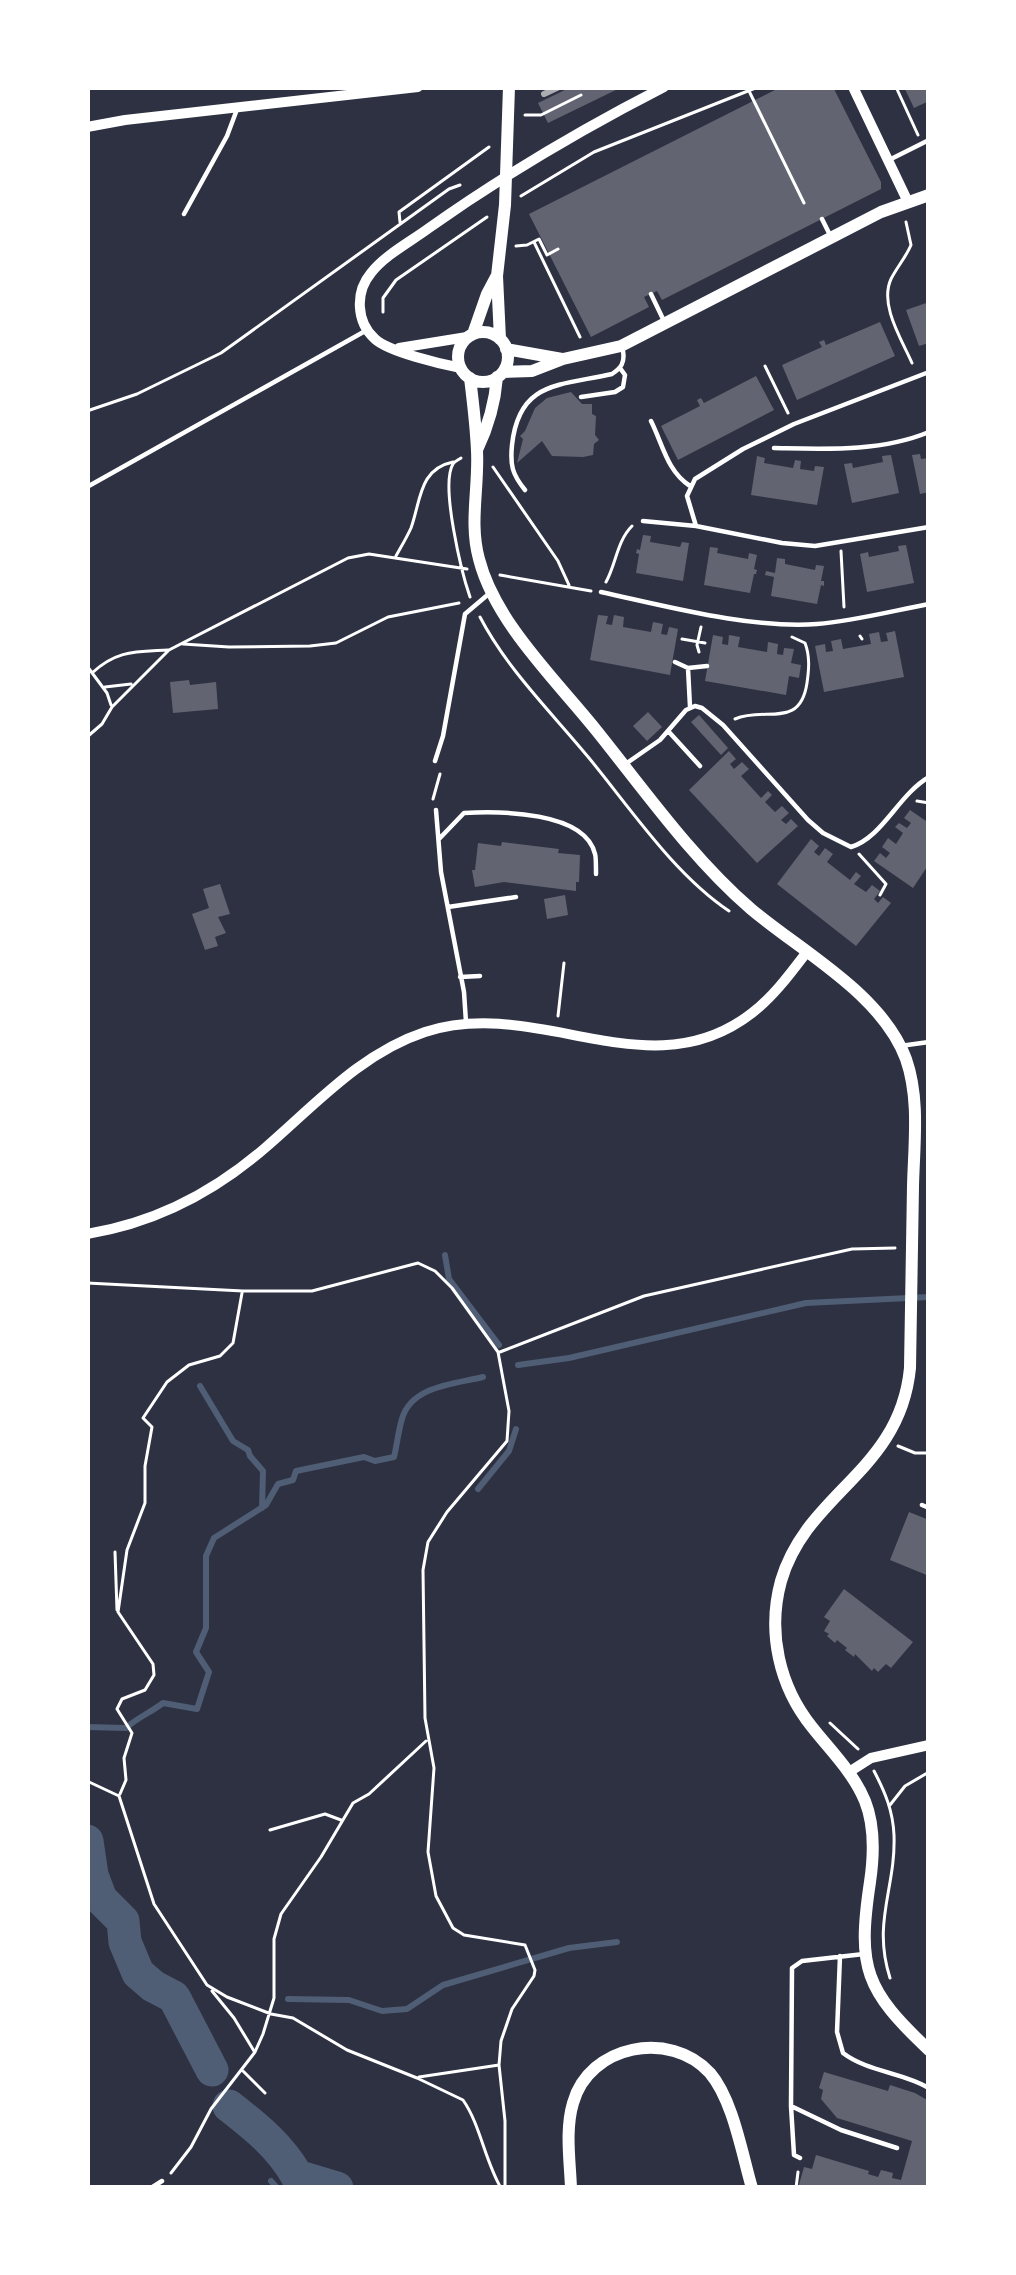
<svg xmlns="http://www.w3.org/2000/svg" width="1016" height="2275" font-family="'Titillium Web',sans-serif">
	<rect width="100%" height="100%" fill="#2d3142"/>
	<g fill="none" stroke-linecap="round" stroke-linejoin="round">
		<path stroke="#4f5d75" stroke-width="6" d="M445,1255L449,1279L499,1345
			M518,1365L569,1358L806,1303L929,1297
			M200,1386L233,1441L248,1450L250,1456L263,1471L262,1508
			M478,1489L509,1451L516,1429
			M87,1727L126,1728C138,1717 150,1713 163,1703L197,1709L209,1672L196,1652L206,1628V1556L214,1538L266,1505L278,1484L293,1480L296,1471L364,1457L375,1461L394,1457C397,1445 398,1432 402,1419C411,1386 454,1384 483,1377
			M288,1999L349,2000L382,2011L407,2009L443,1985L569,1948L617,1942
			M271,2181L277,2188"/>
		<path stroke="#4f5d75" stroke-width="33" d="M87,1841L92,1875L101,1899L123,1921L125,1942L138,1973L153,1986L174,1997L212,2070
			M229,2106C256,2127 280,2146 297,2176L337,2188"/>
	</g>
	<path fill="#626471" d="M571,87H622L548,123L538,103Z
		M781,87H833L881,182V189L662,300L657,291L644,297L649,307L591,337L529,214Z
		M904,87H929V101L914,108Z
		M929,302V343L919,346L906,310Z
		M880,322L895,356L797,400L782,365L822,347L819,342L824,340L826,345Z
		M756,376L774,410L678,460L661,426L700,406L697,400L701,398L704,403Z
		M571,392L582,404H592V414L596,416L595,435L599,440L594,444L593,455L583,457L552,456L542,441L517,463L523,439L520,436L525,431L535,408L547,398Z
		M920,454L921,459L929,458V492L920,494L912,455Z
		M891,455L899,493L852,503L844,464L852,463L853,468L883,462L882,456Z
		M757,456L765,458L764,463L793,468L795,460L801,461L800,469L814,471L815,466L824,467L817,505L751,495Z
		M643,535L651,536L650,542L680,547L682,542L689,543L683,581L636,573L639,554L636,553L637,549L640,550Z
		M906,545L914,583L867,592L860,554L868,552L869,557L899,551L898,546Z
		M710,547L718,548L717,553L748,559L749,553L757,555L754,569L757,570L756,574H754L750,593L704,585Z
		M777,558L785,559V564L815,570L816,565L824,566L821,581H824V586L821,585L817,604L771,596L774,577L765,575L766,571L775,573Z
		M598,615L608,616L606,624L612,625L614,615L624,617L623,627L651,632L653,622L663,624L661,634L667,635L669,627L678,629L670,675L590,660Z
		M895,631L904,677L824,692L815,646L825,644L826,652L833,651L831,641L841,639L843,649L871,644L869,634L879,632L881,642L888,641L886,633Z
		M713,635L723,637L722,644L728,645L729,635L740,637L738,647L767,652L768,642L778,644L777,654L783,655L784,648L794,649L791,663L801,665L799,678L789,676L786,695L705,681Z
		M189,680L190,685L216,682L218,709L173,713L170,682Z
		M648,712L662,727L647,741L633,726Z
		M699,715L728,748L721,755L691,722Z
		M729,751L736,759L730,764L734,769L742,762L749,769L741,776L761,798L768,791L772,795L765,802L775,812L782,806L789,813L781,820L786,824L791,819L798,826L757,863L689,790Z
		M910,810L929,823V864L913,888L874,861L880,853L886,858L890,853L882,847L888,838L896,844L903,833L895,827L899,823L907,828L911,823L904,818Z
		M811,839L819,846L814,852L819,856L825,848L833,854L827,862L850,880L856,872L861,876L854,884L866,892L872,885L880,891L874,899L878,903L883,897L891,903L856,946L777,884Z
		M502,842L559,849L558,853L580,855L579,882H576V891L504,882L475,887L472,870H475L478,843L501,846Z
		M220,884L230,914L218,917L226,933L215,937L218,946L205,950L192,914L209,908L203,889Z
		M565,895L568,915L547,919L544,899Z
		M909,1512L929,1520V1576L890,1560Z
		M844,1589L913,1642L891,1668L886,1664L878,1672L874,1668L872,1671L855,1654L854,1657L845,1650L847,1648L837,1640L835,1643L827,1636L829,1634L824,1631L830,1621L824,1617Z
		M824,2072L888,2091L890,2085L915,2093L929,2101V2188H798L804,2167L812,2169L816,2155L869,2171L868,2174L878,2177L881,2170L893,2173L892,2178L901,2180L912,2141L837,2118L821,2099L823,2090L819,2088Z"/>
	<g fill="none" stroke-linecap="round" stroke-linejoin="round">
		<path stroke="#fff" stroke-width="3" d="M896,87L918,135
			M750,93L804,203
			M525,115H541L581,95
			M521,196L594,152L758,87
			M400,222L399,212L489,147
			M906,222L911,245C906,257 897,267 891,279C879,305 902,340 912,363
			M534,242L580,337
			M516,246L527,245L539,239L547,255L558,249
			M383,312V298L396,280L487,217
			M765,366L788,413
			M87,411L137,394L221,353L449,189L460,185
			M461,458C458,460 455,461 453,464C440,485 462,574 470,597
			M493,467L558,561L569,585
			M841,551L844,607
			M396,556C401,547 407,537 411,528C421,500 419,469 453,462
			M500,575L591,591
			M606,582C616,564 617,541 632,526
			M480,617C507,669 552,713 589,758C631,809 674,874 729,911
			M860,636L862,639
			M682,639L705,643
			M183,644L229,647L310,646L336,643L388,617L459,603
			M699,652L697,645L701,627
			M87,666L107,693L111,705
			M92,673C117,650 135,652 168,650
			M105,687L131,684
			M735,719C765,706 800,730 807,683C809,669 810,656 805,643L792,637
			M87,737L102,724L112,707L169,650L348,558L369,554L467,569
			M433,799L440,774
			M917,801L929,803
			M859,854L886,884L880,895
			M558,1016L564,963
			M87,1283L243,1291H312L418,1263L435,1271L452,1288L498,1352L509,1411L507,1441L447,1512L428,1542L423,1570L425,1718L434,1768L428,1852L436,1896L453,1928L464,1935L525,1945L535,1970L534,1976L512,2009L501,2041L499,2065L505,2121V2188
			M500,1352L644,1296L852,1249L895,1248
			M898,1446L915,1453H927L929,1451
			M115,1552L117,1610
			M830,1723L858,1749
			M874,1771C885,1792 893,1811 894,1835C896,1888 872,1922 890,1978
			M87,1781L119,1796L154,1904L207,1985L227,1997L271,2014L293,2018L347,2050L417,2078L463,2100C480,2124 485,2161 501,2188
			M120,1794L126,1780L124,1758L132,1733L117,1709L122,1699L145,1690L154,1675L153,1664L118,1612L127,1550L145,1503V1466L152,1427L143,1418L167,1382L189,1365L220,1356L233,1343L242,1293
			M890,1805L905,1786L929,1772
			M270,1830L325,1814L341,1820
			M212,1991L234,2018L254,2051
			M243,2071L265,2093
			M419,2077L499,2065
			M171,2173L191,2147L211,2109L255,2052L263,2034L274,1998V1939L281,1914L321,1857L353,1803L369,1794L426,1741
			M796,2188L798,2172"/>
		<path stroke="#fff" stroke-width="4.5" d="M891,159L929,140
			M184,214L227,136L236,112
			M822,219L831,237
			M651,294L663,319
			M929,372L794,424L743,449L695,479L687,496L696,526L782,543L815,546L929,527
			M581,397L615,392L623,387L625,375L620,368
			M651,421C663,445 667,471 690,486
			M774,448C825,449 881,452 929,432
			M87,487L367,330
			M525,490C512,474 510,465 512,445C519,381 559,386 612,374C621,368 625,363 623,351
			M643,521L696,526
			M601,592C666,606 751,629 817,624C854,621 892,611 929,604
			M675,662L688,668
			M690,707L688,668L707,666
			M669,732L700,766
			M435,761L443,736L465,614L491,592
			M624,765L660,740L686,710L695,706L702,708L723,725L808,820L823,833L851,847C883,837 898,795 929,777
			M436,810L441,872L464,992L466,1022
			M439,839L464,813C499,811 585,811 595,854C596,856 596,872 596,874
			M448,907L516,897
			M460,977L480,976
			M900,1046L929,1042
			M922,1505L929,1508
			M840,1956L837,2032L843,2053C868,2072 902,2072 929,2088
			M791,2106L841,2130L897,2148
			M800,2158L794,2155L791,2106L792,1968L802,1961L864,1954
			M151,2188L162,2181"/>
		<path stroke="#fff" stroke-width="10" d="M853,87L908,202
			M87,127L125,120L418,87
			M399,348L467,337
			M461,368C441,364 389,352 375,339C356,322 355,292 371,273C385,255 410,242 429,228C504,175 582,129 664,87
			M87,1234C155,1223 213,1193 265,1148C315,1105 361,1053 425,1032C539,995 649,1093 752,1013C773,997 790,974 806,953
			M849,1772L871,1758L929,1745"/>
		<path stroke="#fff" stroke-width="12" d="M458 357a25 25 0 1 1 50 0a25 25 0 1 1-50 0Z
			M473,334L487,294L496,277
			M500,339L497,276L505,205L509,87
			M506,349L562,359
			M503,372L532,371L563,359L621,346L881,212L929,195
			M470,378C473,402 476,427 477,451C479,487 469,523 479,559C495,622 556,680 596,730C645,791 692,858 751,909C802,952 882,994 906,1059C920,1099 914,1144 913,1186C912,1246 911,1307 910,1368C900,1472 807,1492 781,1581C767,1632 779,1686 812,1727C830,1750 853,1772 865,1801C875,1826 874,1855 870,1882C857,1968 865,1990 929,2050
			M477,450C488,427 495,403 497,377
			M571,2188C570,2161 565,2130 573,2103C589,2045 670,2029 710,2073C733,2100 742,2154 752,2188"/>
		<path stroke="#abadb3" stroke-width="6" d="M544,94L559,87"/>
	</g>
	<rect width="1016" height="2275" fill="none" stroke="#ffffff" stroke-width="180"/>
</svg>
